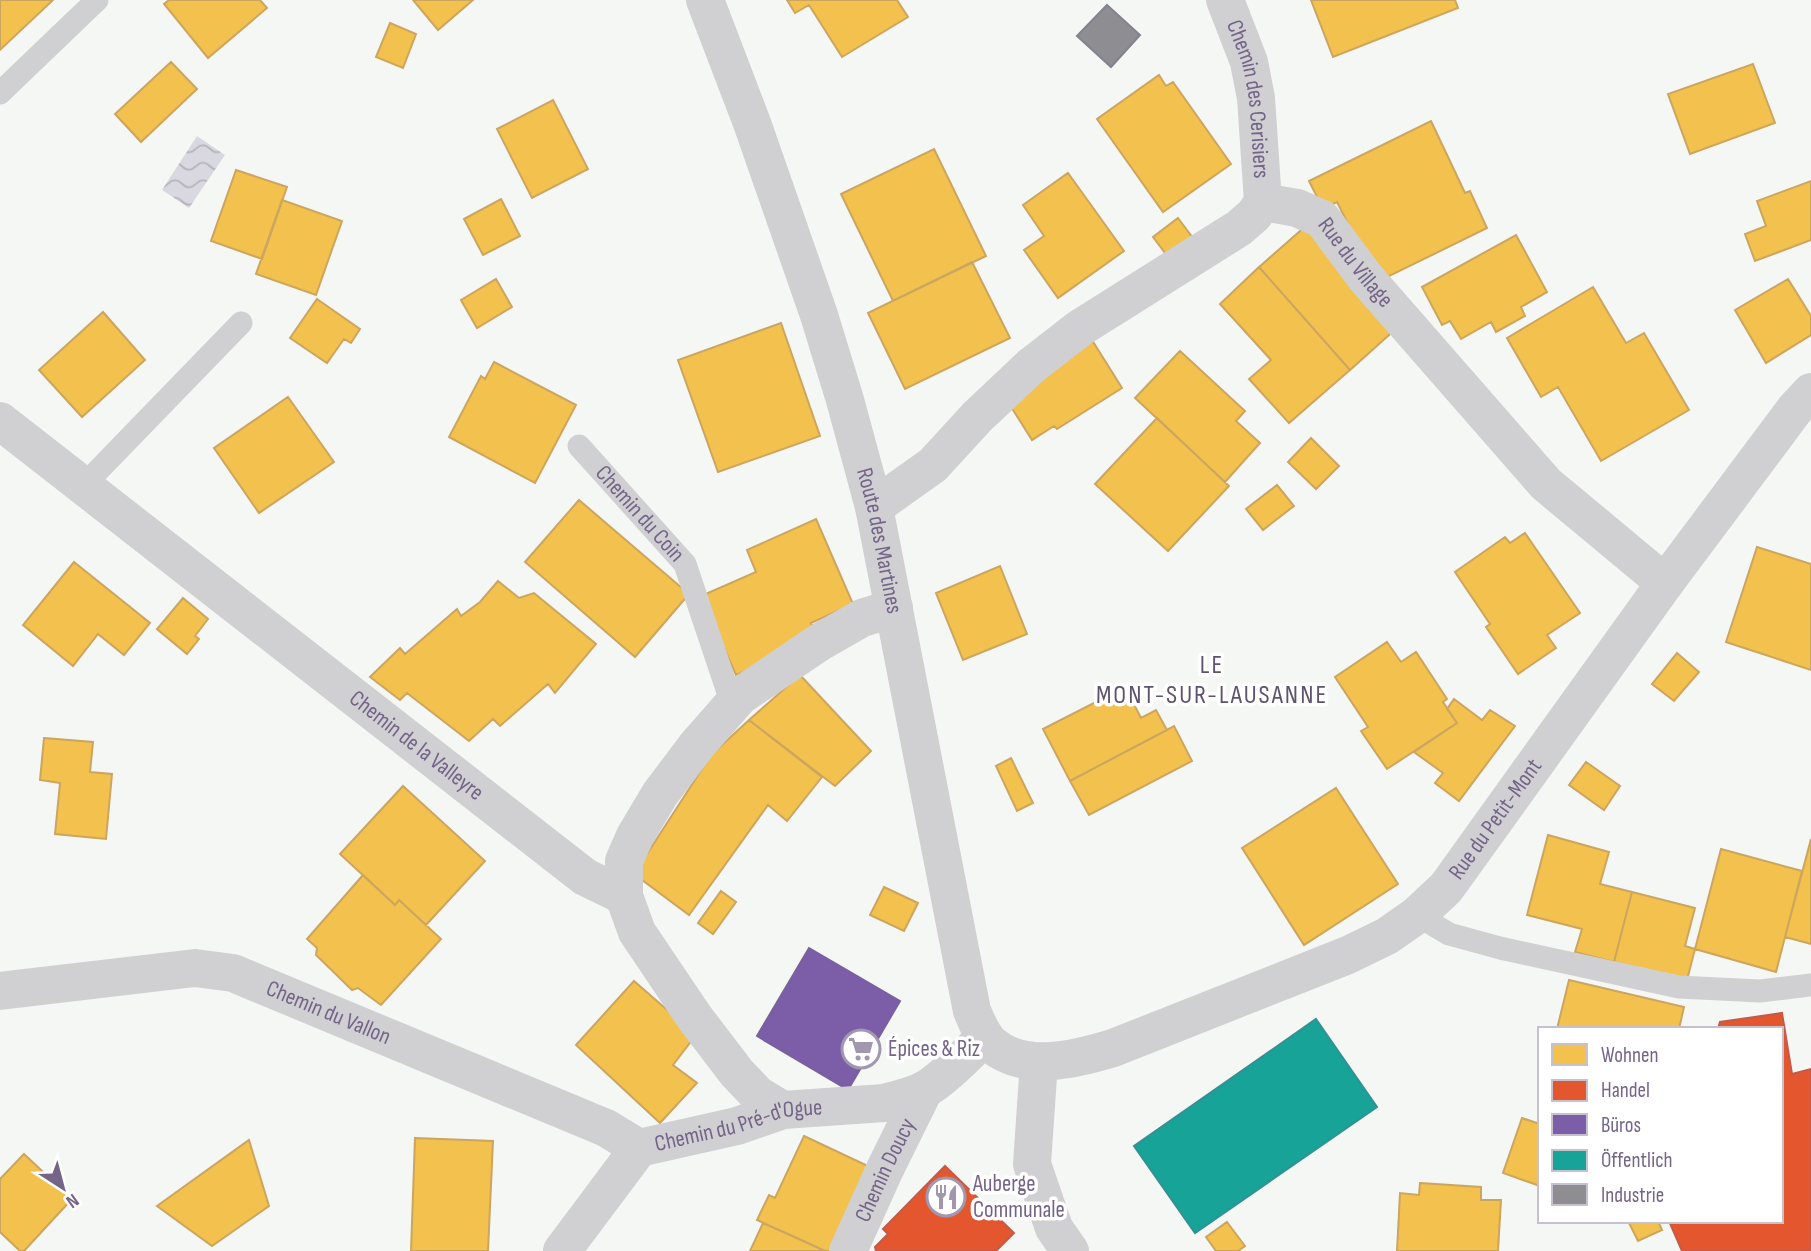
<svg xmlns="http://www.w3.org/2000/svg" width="1811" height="1251" font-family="'Sofia Sans Condensed',sans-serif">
	<defs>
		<pattern id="water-waves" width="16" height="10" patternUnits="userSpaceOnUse" patternTransform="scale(1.75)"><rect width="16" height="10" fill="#d9d8e0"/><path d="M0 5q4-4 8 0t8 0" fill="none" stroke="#b5b3bb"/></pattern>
	</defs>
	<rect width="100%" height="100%" fill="#f5f7f5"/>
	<path fill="url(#water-waves)" d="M197,136L225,155L189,208L162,190Z"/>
	<path fill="#f2c14e" stroke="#cca55f" stroke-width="2" d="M0,0H53L0,50Z
		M169,0H260L267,8L208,58L164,4Z
		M413,0H473L438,30Z
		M787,0H897L908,17L842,57L809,5L795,13Z
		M1311,0H1455L1458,8L1333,57Z
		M390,23L416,34L403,68L376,57Z
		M171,62L197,89L141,142L115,114Z
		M1753,64L1775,123L1690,154L1668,94Z
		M1159,75L1166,86L1173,82L1231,164L1163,212L1097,119Z
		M553,100L588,169L532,198L497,129Z
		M1431,121L1465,193L1470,191L1487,228L1377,282L1337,202L1323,209L1309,181Z
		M934,149L986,256L893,301L841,194Z
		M236,170L287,187L262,259L211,241Z
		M1068,173L1124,251L1058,298L1024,250L1044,236L1023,205Z
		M1811,181V240L1755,261L1745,234L1766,226L1757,201Z
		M501,199L520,236L483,255L464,219Z
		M282,200L342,221L316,295L256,274Z
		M1178,218L1193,238L1168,257L1153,237Z
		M1307,225L1398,327L1350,370L1259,267Z
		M1516,235L1547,292L1521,307L1525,316L1496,332L1491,322L1461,339L1450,321L1442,325L1422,287Z
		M972,262L1010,338L905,389L868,313Z
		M1259,267L1350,370L1289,423L1249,379L1271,360L1220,304Z
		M496,279L512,307L477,328L461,300Z
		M1788,279L1811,316V335L1766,363L1735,310Z
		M1593,287L1626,343L1644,333L1689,410L1601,461L1558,387L1541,397L1507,338Z
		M317,299L360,329L351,343L344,339L327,363L290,338Z
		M103,312L145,360L82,417L39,370Z
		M781,323L820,436L718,472L678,360Z
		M1092,340L1122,388L1057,429L1054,426L1032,440L1008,402Z
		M1180,351L1245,411L1236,421L1260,443L1225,482L1135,398Z
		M494,362L576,405L535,483L449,437L481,376L485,379Z
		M288,397L334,462L259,513L214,448Z
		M1157,418L1229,486L1168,551L1095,484Z
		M1311,438L1339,466L1316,489L1288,462Z
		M1277,485L1294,506L1263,530L1246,509Z
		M579,500L689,594L635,657L525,562Z
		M816,519L853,604L811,623L818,640L736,675L701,596L756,572L747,550Z
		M1525,533L1580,613L1547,635L1556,648L1518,674L1486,627L1490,624L1455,572L1505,537L1510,543Z
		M1757,547L1811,564V670L1726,642Z
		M74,562L150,623L124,655L98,634L73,666L23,625Z
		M1000,566L1027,634L963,660L936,593Z
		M498,581L519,598L534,593L596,644L555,693L548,684L500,726L493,719L469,741L407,693L400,700L370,677L400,648L405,654L457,609L461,616L480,602Z
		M183,598L208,619L195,636L199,639L187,654L157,629Z
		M1387,642L1401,662L1416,652L1447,699L1443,702L1457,723L1387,769L1361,731L1368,727L1335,677Z
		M1677,653L1699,672L1674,701L1652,684Z
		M800,675L871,751L835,786L749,720Z
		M1125,687L1141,718L1156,710L1167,730L1070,781L1043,729Z
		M1454,699L1482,720L1490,710L1515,726L1459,801L1435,783L1443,773L1414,752L1457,723L1447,709Z
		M749,720L822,777L787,821L768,805L689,915L634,874L711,755Z
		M1174,726L1192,761L1089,815L1070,781Z
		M44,738L93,742L90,772L112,774L106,839L55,834L60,783L40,780Z
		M1011,758L1033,803L1017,811L996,766Z
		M1586,762L1620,786L1604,810L1569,785Z
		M403,786L485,861L426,925L399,900L395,905L340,854Z
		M1336,788L1398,884L1304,945L1242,848Z
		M1548,835L1609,852L1600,884L1632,892L1614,962L1575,952L1582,929L1527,915Z
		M1811,839V944L1785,937Z
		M1721,849L1802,871L1776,972L1695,949Z
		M363,875L395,905L399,900L441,939L381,1005L358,988L352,990L316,955L317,948L307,939Z
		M884,887L918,903L904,931L870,915Z
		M721,891L736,902L713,934L698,923Z
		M1632,892L1695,908L1685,946L1695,949L1687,980L1614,962Z
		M1569,980L1684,1007L1679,1029H1557Z
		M634,981L696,1035L673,1065L697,1083L660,1123L576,1045Z
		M1522,1118L1540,1124V1186L1503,1173Z
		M804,1136L870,1167L830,1251H825L757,1220L769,1195L775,1198Z
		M415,1138L493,1141L488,1251H411Z
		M249,1140L269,1206L212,1246L157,1206Z
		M24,1154L72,1199L24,1251H20L0,1232V1179Z
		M1420,1183L1481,1187V1200H1501L1498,1251H1397L1400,1193L1419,1195Z
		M1631,1221H1658L1662,1230L1638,1241L1629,1223Z
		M1227,1222L1245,1246L1238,1251H1216L1206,1237Z
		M763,1223L797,1238L825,1251H750Z"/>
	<path fill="#e4572e" stroke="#c25b49" stroke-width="2" d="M1782,1013L1792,1074L1811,1069V1251H1682L1669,1221H1781V1029H1718L1720,1022Z
		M945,1166L1014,1233L996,1251H876L875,1247L888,1234L883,1229Z"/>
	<path fill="#7b5ea7" stroke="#79609e" stroke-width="2" d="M809,948L900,1001L848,1090L757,1036Z"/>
	<path fill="#17a398" stroke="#339093" stroke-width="2" d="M1316,1019L1377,1107L1195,1233L1134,1146Z"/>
	<path fill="#8d8d92" stroke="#86818f" stroke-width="2" d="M1107,5L1140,35L1111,67L1077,36Z"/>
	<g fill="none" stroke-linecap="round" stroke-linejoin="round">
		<g stroke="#d0d0d2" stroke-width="23">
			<path d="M0,93L97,0"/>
			<path id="s1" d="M579,446L685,564L732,704"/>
			<path d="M83,486L241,323"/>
			<path d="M1417,915L1449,934L1500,948L1679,987L1760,991L1811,985"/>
		</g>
		<g stroke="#d0d0d2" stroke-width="38">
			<path id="s2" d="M705,0L752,123L819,315L845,400L874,507L972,1011C977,1022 982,1036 991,1044C1024,1073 1077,1059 1113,1048L1348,955L1387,936L1417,915L1446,888L1665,583L1795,409L1811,392"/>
			<path id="s3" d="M1225,0L1249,62L1256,98L1263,202"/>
			<path id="s4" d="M0,421L585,877L624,896"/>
			<path id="s5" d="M874,507L933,465L977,417L1031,366L1080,328L1239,228L1254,215L1263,202L1297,208L1322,219L1365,277L1546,484L1665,583"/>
			<path id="s6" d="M0,991L195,968L233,973L606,1128L639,1148"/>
			<path d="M1039,1062L1032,1164L1054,1228L1070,1251"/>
			<path d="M783,1110L758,1095L737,1073L695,1018L637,932L624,896V861L635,836L660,794L697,745L740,696L820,642L862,618L894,608"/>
			<path id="s7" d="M562,1251L639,1148L737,1126L783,1110L884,1103C898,1099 914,1096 926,1089C948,1075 966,1055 985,1037"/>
			<path id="s8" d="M848,1251L885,1169L924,1090"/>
		</g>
	</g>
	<defs>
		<symbol id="supermarket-ring" viewBox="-11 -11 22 22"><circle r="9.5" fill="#fff" stroke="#a197ae" stroke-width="1.5"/><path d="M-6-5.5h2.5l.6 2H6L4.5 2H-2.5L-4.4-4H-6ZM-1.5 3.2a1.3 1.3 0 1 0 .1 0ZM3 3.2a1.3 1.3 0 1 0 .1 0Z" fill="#a197ae"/></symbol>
		<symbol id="restaurant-ring" viewBox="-11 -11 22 22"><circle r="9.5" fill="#fff" stroke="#a197ae" stroke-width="1.5"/><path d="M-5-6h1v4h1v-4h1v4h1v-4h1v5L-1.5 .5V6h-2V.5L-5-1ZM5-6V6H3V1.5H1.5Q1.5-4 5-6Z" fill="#a197ae"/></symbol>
	</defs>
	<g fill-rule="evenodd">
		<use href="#supermarket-ring" x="839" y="1027" width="44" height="44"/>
		<use href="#restaurant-ring" x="924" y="1175" width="44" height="44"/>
	</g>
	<g text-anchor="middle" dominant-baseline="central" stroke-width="7" stroke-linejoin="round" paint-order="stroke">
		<g font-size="23" fill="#746488" stroke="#fff">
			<text stroke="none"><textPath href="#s3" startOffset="103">Chemin des Cerisiers</textPath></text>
			<text stroke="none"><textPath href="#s5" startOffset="614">Rue du Village</textPath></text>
			<text stroke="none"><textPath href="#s1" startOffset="91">Chemin du Coin</textPath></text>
			<text stroke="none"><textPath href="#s2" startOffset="569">Route des Martines</textPath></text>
			<text stroke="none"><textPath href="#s4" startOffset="528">Chemin de la Valleyre</textPath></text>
			<text stroke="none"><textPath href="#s2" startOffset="1671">Rue du Petit-Mont</textPath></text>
			<text stroke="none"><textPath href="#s6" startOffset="338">Chemin du Vallon</textPath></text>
			<text stroke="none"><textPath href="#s7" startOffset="231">Chemin du Pré-d'Ogue</textPath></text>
			<text stroke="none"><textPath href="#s8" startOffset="89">Chemin Doucy</textPath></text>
		</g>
		<g font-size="23" fill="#746488" stroke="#fff" text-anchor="start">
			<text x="888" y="1049">Épices &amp; Riz</text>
			<text x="973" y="1184">Auberge<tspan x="973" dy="26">Communale</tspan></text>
		</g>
		<g font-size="26" letter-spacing="2" fill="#5e536c" stroke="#fff">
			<text x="1212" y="665">LE<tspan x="1212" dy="30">MONT-SUR-LAUSANNE</tspan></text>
		</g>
	</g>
	<rect x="1538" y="1027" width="245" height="196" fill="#ffffff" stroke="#c7c1cf" stroke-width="2"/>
	<rect x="1552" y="1044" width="35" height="21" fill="#f2c14e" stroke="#c7c1cf" stroke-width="2"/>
	<text x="1601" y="1062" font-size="21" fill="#746488">Wohnen</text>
	<rect x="1552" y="1080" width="35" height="21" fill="#e4572e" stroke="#c7c1cf" stroke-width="2"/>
	<text x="1601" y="1097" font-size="21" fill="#746488">Handel</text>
	<rect x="1552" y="1114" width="35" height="21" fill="#7b5ea7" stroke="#c7c1cf" stroke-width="2"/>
	<text x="1601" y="1132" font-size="21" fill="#746488">Büros</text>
	<rect x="1552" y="1150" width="35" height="21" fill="#17a398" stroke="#c7c1cf" stroke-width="2"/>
	<text x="1601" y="1167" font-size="21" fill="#746488">Öffentlich</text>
	<rect x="1552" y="1184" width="35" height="21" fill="#8d8d92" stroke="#c7c1cf" stroke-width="2"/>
	<text x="1601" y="1202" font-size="21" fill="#746488">Industrie</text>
	<g transform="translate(63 1188) rotate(144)" stroke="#ffffff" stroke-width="5" paint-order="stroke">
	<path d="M0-5L12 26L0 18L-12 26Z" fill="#746488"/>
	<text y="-10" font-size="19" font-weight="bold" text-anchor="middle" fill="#746488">N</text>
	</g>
</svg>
